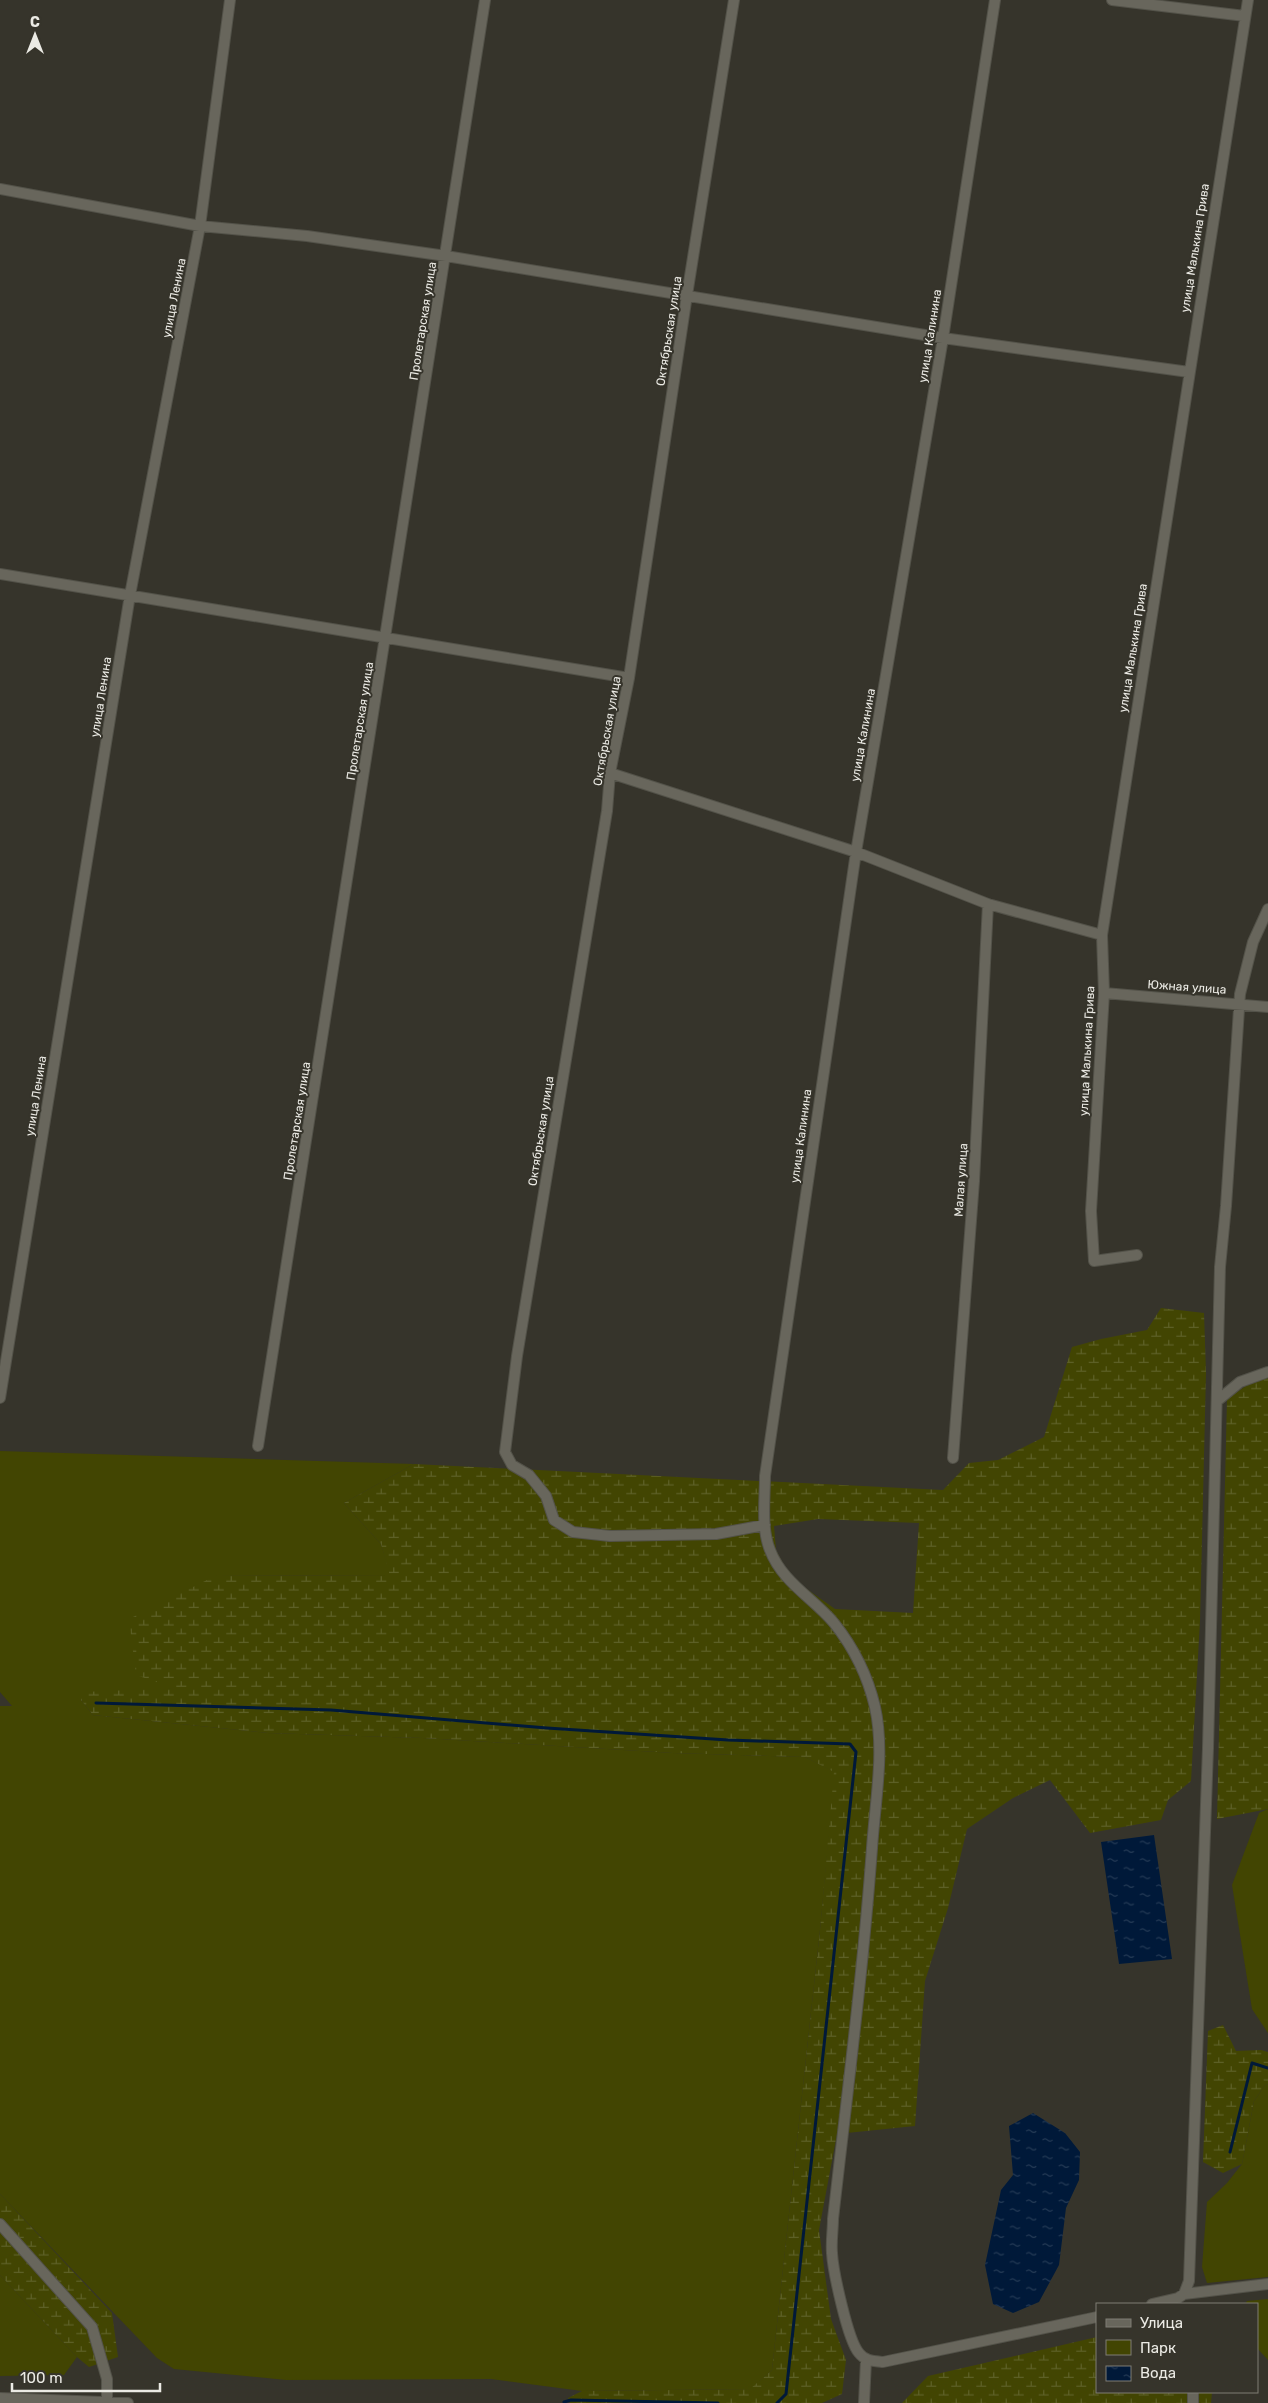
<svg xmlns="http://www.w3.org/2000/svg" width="1268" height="2403" font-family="Rubik,sans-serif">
	<defs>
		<pattern id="wetland-marsh" width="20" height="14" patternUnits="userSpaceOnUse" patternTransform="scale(1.25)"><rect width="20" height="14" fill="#424502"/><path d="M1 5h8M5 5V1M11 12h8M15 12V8" fill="none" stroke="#5d6027"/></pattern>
		<pattern id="water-ripples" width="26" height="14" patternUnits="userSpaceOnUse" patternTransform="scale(1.25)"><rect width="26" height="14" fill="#001939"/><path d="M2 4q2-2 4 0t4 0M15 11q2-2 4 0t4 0" fill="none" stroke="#253b56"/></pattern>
	</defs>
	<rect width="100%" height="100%" fill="#36342b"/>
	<path fill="#424502" d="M0,1451L414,1464L344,1503L381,1544L391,1576L217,1575L176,1688L81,1700L93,1715L268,1733L423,1738L673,1753L805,1757L835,1772L820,1930L772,2370L751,2389L582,2391L491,2379L286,2380L174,2369L157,2358L0,2194V1706H12L0,1692Z
		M1268,1809V2033L1252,2009L1232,1885L1259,1813Z
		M1268,2084V2277L1207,2283L1202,2267L1207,2202L1227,2183L1242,2164L1254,2101L1265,2085Z
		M0,2275L77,2357L64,2375L0,2376Z
		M1268,2299V2360L1257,2348V2304H1245L1247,2301Z"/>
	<path fill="url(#wetland-marsh)" fill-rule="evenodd" d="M1161,1308L1204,1313L1206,1373L1200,1621L1191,1781L1168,1800L1161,1820L1090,1833L1050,1780L1013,1798L967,1829L948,1908L925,1981L915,2126L837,2134L819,2230L831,2319L846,2360L842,2394L822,2403H570L568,2398L582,2391L750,2389L772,2370L820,1930L834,1772L805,1757L673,1753L423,1738L268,1733L93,1715L81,1700L84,1692L174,1688L136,1675L129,1619L217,1575L390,1576L381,1544L344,1503L414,1464L943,1490L969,1463L998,1460L1044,1437L1072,1347L1101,1339L1147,1330ZM818,1519L919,1523L913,1613L835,1609L790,1577L776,1550L774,1526Z
		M1268,1376V1809L1217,1819L1227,1399L1256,1379Z
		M1223,2025L1236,2051L1261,2050L1268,2052V2084L1265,2085L1254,2101L1242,2164L1223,2173L1203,2162L1208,2031Z
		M0,2194L112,2313L118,2357L89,2367L77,2357L0,2275Z
		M1097,2337V2392H1212L1211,2403H902L928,2376Z"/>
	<path fill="url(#water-ripples)" d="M1154,1835L1172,1959L1119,1964L1101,1842Z
		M1033,2113L1065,2133L1080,2152L1079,2180L1066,2208L1059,2265L1039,2302L1013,2313L993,2304L985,2265L1001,2190L1013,2175L1009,2126Z"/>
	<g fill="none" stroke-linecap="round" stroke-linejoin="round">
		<path stroke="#001939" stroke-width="3" d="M96,1703L331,1710L547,1728L728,1740L850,1744L856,1752L786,2394L777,2403
			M1230,2152L1252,2063L1268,2068
			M564,2402L571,2400L718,2403"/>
		<defs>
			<path id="street" d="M734,0L687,295L629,678L610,773L607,811L517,1356L505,1452L512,1465L529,1475L546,1496L554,1520L573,1532L610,1536L716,1534L765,1525
				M995,0L943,338L856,852L765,1476C765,1499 761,1528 770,1550C782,1582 813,1598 834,1623C854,1648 868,1677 875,1707C885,1752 875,1802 872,1848C863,1972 847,2095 833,2219C833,2230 831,2242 832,2253C833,2271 848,2341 859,2353C865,2361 873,2361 883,2362L1097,2317
				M1112,0L1245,16
				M0,189L200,226L307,236L446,256L943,338L1189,372
				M0,574L629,678
				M610,773L856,852L988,904L1102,935
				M1104,993L1268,1007
				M1137,1255L1094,1261L1091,1211L1104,993L1102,935L1248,0
				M0,1398L130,595L200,226L230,0
				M1217,1401L1240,1382L1268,1372
				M258,1446L485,0
				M953,1458L974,1181L988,904
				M0,2224L92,2327L107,2379V2402
				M1184,2294L1189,2281L1208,1748L1220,1267L1226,1206L1240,994L1253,942L1268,909
				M1152,2304L1178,2298L1184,2294L1268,2284
				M0,2398L128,2403
				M864,2403L866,2360
				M1193,2403V2392"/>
		</defs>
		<use href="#street" stroke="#535249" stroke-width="12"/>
		<use href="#street" stroke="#68665c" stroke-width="10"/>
	</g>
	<g text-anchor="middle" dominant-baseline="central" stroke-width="4" stroke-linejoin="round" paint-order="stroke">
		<g font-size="12" fill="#ebeae4" stroke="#36342b">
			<text transform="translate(1195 248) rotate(-81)">улица Малькина Грива</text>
			<text transform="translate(174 298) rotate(-79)">улица Ленина</text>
			<text transform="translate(423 321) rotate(-81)">Пролетарская улица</text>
			<text transform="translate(669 331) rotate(-81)">Октябрьская улица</text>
			<text transform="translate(930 336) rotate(-81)">улица Калинина</text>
			<text transform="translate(1133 648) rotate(-81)">улица Малькина Грива</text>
			<text transform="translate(101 697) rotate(-81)">улица Ленина</text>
			<text transform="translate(360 721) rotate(-81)">Пролетарская улица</text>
			<text transform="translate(607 731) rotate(-80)">Октябрьская улица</text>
			<text transform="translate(863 735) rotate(-80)">улица Калинина</text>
			<text transform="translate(1187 987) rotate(4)">Южная улица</text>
			<text transform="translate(1087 1051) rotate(-87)">улица Малькина Грива</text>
			<text transform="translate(36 1096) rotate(-81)">улица Ленина</text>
			<text transform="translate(297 1121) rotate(-81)">Пролетарская улица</text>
			<text transform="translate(541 1131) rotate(-81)">Октябрьская улица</text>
			<text transform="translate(801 1136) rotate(-82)">улица Калинина</text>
			<text transform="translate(961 1180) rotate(-86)">Малая улица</text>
		</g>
	</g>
	<rect x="1096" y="2303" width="162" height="90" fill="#36342b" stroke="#7e7d75"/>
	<rect x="1106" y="2319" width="25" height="8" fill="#68665c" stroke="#7e7d75"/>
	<text x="1140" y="2328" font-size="15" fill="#ebeae4">Улица</text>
	<rect x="1106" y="2340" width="25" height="15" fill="#424502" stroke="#7e7d75"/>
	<text x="1140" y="2353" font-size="15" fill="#ebeae4">Парк</text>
	<rect x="1106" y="2366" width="25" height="15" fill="url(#water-ripples)" stroke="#7e7d75"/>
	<text x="1140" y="2378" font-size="15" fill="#ebeae4">Вода</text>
	<g transform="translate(35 35)" stroke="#36342b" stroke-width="4" paint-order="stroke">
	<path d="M0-4L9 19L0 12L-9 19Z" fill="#ebeae4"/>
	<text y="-8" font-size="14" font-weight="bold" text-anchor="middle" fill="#ebeae4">С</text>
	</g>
	<path d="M12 2383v8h148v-8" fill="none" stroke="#ebeae4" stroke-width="2.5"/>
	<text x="20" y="2383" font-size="15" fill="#ebeae4" stroke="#36342b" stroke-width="4" paint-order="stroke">100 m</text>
</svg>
